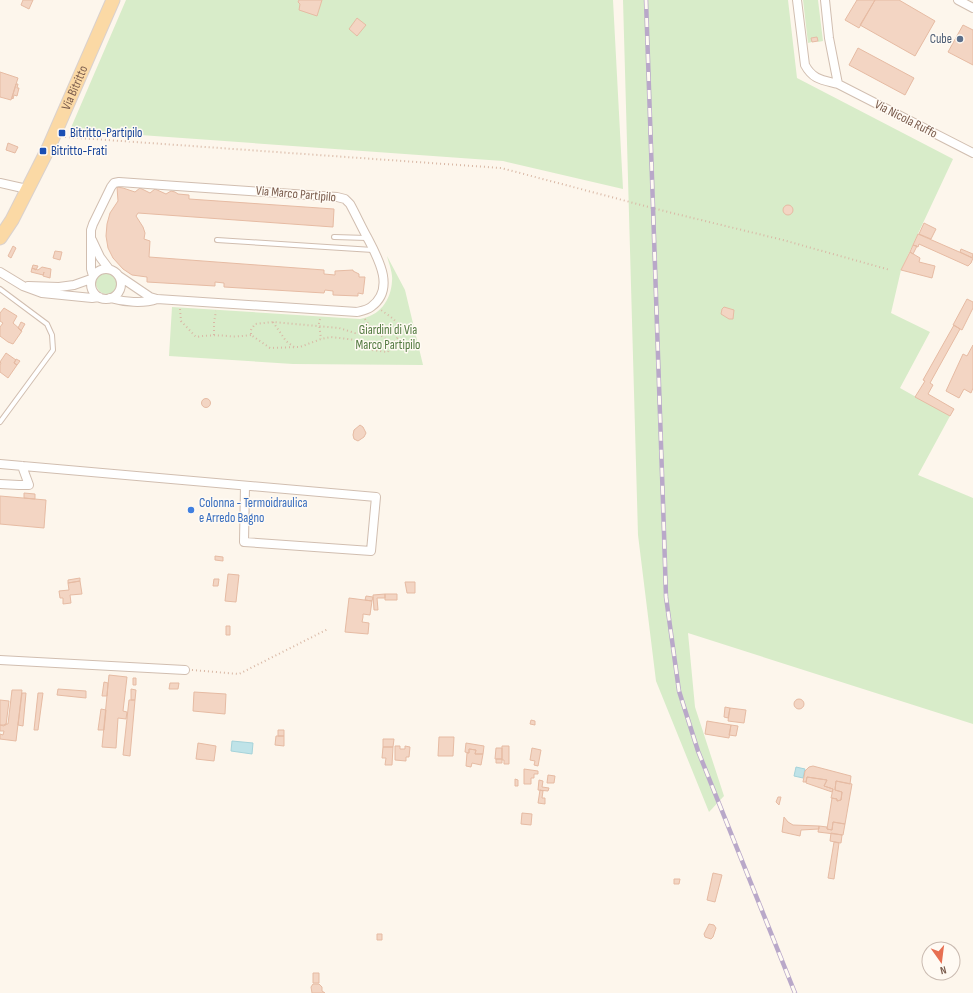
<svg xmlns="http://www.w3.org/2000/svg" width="973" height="993" font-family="'Sofia Sans Condensed',sans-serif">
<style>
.green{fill:#d8ecc9}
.water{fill:#bfe3e8;stroke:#a5d3da}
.building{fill:#f3d5c3;stroke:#e6bba3}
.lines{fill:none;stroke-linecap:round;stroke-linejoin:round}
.lane-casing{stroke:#d1beb0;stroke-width:6}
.street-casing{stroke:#d1beb0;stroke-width:10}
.primary-casing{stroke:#dad1cd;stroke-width:15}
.path{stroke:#d9b8a5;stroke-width:2;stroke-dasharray:1 3;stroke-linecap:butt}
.lane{stroke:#fff;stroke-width:4}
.street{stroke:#fff;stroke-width:8}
.primary{stroke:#fbd9a5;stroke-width:13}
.rail-casing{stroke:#b9a8c9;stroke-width:4.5}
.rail{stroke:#fffaf3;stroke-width:3;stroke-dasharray:9;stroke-linecap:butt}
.service-dot{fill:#5c6f8a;stroke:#fffaf3;stroke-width:1.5}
.transit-dot{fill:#1a4fb4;stroke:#fffaf3;stroke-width:1.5}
.shop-dot{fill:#3f7fe0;stroke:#fffaf3;stroke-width:1.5}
.labels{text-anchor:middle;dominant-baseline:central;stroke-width:3;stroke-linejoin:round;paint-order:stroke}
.service-label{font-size:13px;fill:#4e5e75;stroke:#fffaf3;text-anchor:end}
.street-label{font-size:13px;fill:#7a5c4d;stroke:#fffaf3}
.transit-label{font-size:13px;fill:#164399;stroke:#fffaf3;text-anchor:start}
.park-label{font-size:13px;fill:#537a41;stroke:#fffaf3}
.shop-label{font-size:13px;fill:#366cbe;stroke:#fffaf3;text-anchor:start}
</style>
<rect width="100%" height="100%" fill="#fdf6ec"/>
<path class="green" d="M126,0H613L623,189L503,161L70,130Z
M623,0H788L797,78L953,159L901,270L891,313L930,332L900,388L950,416L918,475L973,498V724L688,633L695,707L724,796L709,812L656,681L638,535Z
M803,0H818L823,41L818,42L817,37L811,38L812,42L808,43Z
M387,256L405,290L423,365L293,364L169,356L172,307L360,319C379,316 391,301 392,281C393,273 389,264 387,256Z
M96 283a11 11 0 1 1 22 0a11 11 0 1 1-22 0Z"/>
<path class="water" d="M232,741L253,743L252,754L231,751Z
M796,767L805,769L803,778L794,776Z"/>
<path class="building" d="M23,0H33L29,9L21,5Z
M299,0H322L317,16L299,10L300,4L298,2Z
M857,0H875L859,28L845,20Z
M875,0H899L935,21L915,56L860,25Z
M357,18L366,25L357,36L349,29Z
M963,25L973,30V65L948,52Z
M817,37L818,41L812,42L811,38Z
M858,48L914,78L905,95L849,65Z
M0,72L18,78L11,100L0,97Z
M16,84H18L17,88H19L17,96L14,95L13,99L12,98Z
M8,143L18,147L15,153L6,150Z
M117,187L123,188L135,192L140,188L150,193L155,189L166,194L171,191L175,192L178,194L189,195V199L334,209L333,227L138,213L136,216L143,227L145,233L144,239L150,241L149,257L324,270V274L335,275V271L353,270V271L359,274V277H365L363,294L358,293V296L333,295V291L325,290L324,293L224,287V283L215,282V286L147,282V277L132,275L123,269L113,258L108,248L106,236L107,224L110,213L118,201Z
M783 210a5 5 0 1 1 10 0a5 5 0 1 1-10 0Z
M924,223L936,229L931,239L919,234Z
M918,234L973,258L971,263L968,266L919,244L918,247L913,245Z
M913,245L917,246L913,254L910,252Z
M13,246L16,248L11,258L8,256Z
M961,249L973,254L972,258L960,252Z
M55,251L62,252L60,260L53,258Z
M910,252L920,258L919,262L935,266L932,278L901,270Z
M33,265L38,266L36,270L32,268Z
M42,267L51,269L50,278L43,276L44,272L43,275L31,272L32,268L38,270Z
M967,299L973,302V308L962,330L953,325Z
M724,307L734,310L733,319H729L721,314L722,309Z
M4,308L17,316L13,323L22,331L13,344L8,342L0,336V327L3,323L0,321V313Z
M21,322L25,324L21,331L18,328Z
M954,325L960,329L930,383L933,385L928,394L954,409L950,416L915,397L925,381L923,380Z
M973,345V388L971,393L964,389L959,398L946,391L963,354L967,356Z
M6,353L16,360L14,363L17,365L8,378L0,372V365L1,363L0,362Z
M16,359L20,361L17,365L14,363Z
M201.5 403a4.5 4.5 0 1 1 9 0a4.5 4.5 0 1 1-9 0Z
M360,425L363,427L366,433L364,437L358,441L354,439L353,435L354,430Z
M24,493L35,494V499L24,498Z
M0,496L46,500L44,528L0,524Z
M215,556L223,557V561L215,560Z
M228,574L239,575L236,602L225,601Z
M80,578V581L68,583V580Z
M214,579H219L218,586H213Z
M80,581L82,594L70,595L71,603L63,604V598H60L59,591L69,590L68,583Z
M405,582H415V593H407Z
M385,594H397V600H385Z
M385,594V598H377L378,610H374L373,595Z
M366,596L373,597L372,601L365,600Z
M349,598L372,601L370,615L363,614V617L362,622L369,623L368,634L345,632Z
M226,626H230V635H226Z
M109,675L127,677L123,711L127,712L126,719L118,718L116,748L102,747Z
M133,678H136V685H133Z
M104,682L108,683L107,696H102Z
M170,683H179L178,689H169Z
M58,689L86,691V698L57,695Z
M131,689L136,690L135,700H131Z
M12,690H22L16,741L0,739V734L3,735L4,731H0V725L4,726L5,724H8Z
M194,692L226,694L225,714L193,711Z
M22,693H26L23,726L18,725Z
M38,693H43L38,730H34Z
M794 704a5 5 0 1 1 10 0a5 5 0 1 1-10 0Z
M0,700L9,701L6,725H0Z
M129,700H135L130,756L123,755Z
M725,707L730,708L728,718L724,717Z
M730,708L746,710L744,723L728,721Z
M101,709L106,710L104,730H98Z
M531,720L535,721V725L530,724Z
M707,721L731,725L729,738L705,734Z
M731,725L738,726L736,736L729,735Z
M278,730H284V736H278Z
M276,736H284V746L275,745Z
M439,737H454L453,756H438Z
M383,739H394L393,747H383Z
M198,743L216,746L214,761L196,759Z
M466,743L484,746L483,754H475L476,750L469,749V753L465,752Z
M395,746H400V749H405V746L410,747L409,757H406V761L395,760Z
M502,746H509V764H504V760H502Z
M383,747H393L392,765H385L386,758H382Z
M496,748H502V759H495Z
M532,748L541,750L538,766L534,765L535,761L530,760Z
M469,749L476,750L475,754H483L481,765L472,763L471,767L466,766L467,753H469Z
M496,759H502V763H496Z
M813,766L851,776L850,784L836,781L835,790L842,792L841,800L837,801V799L831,798L833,789L824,786L827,780L807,777L806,782H803L805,771L809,767Z
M524,769L538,771V774H534V778H531V784H524Z
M548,775L555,776L554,783H547Z
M807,777L827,780L824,786L833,789L832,792L806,783Z
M515,779L518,780V786H515Z
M539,780L543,781L542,787L549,788L548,791L538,790Z
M836,781L852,784L845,824L833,822L832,830L827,829L832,798L837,799V801L841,800L842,792L835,790Z
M540,790L543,791L542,798H545V804L538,803Z
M778,797H781L779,805L776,802Z
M522,813L532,814L531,825L521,824Z
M784,817L788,822L793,825L819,826V829L801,830L800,836L782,832Z
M833,822L845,824L843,835L818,832L819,826L827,827V829L832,830Z
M831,833L842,835L841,843L830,841Z
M834,842L839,843L834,879L828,878Z
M713,873L722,875L715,902L707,900Z
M674,879H680L679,884H674Z
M709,924L714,925L716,928L713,937L711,939L705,937L704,934Z
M377,934H382V940H377Z
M313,973H319V983H313Z
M313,984H319L322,987V991L325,993H312L311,987Z"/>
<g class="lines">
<defs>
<path id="lane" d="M334,237L367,238
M217,240L373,250
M0,289L47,324L52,335L53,350L0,422"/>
<path id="street" d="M797,0L805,65C813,80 823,80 838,84L973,153
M825,0L829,38L838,84
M958,0L973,8
M0,183L27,189
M92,240L100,257L109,269
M91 284a15 15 0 1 1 30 0a15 15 0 1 1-30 0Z
M0,272L23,286L42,293L92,298L99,297
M93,276L91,269V230L93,224L111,187L114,183L119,182L337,197L345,199L350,204C356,215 361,226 367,237C378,258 396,289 371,307C367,310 361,311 357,312L157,299L150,297L119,276
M28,286L59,287L74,285L91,279
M110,298C124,302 143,304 157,299
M0,464L376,497L371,551L244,542L245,486
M0,484L19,485H29L22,466
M0,660L185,670"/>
<g id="primary">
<path id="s1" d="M0,238L12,220L48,149L113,0"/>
</g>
</defs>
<use href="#lane" class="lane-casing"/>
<use href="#street" class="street-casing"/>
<use href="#primary" class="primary-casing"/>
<path class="path" d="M65,137L501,168L664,211L783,240L890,270
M180,309L181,321L196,337C208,335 216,335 228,336C235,337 243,336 251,335
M320,319L319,323L321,339
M365,319L370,327L392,344
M273,322L286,341L294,347
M370,327L365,331L355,333L339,328L273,322L255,324L251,330V335L270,348L300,347L321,339L331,337L356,340L372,350L388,352C390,347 398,338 399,335C403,323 389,316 381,310
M214,335V322L216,311
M192,670L239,674L328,629"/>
<use href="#lane" class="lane"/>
<use href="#street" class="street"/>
<use href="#primary" class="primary"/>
<defs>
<path id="rail" d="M646,0L664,533L666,597L679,691L698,751L795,993"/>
</defs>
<use href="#rail" class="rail-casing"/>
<use href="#rail" class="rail"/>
</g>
<circle class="service-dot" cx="960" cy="39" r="4"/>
<g class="transit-dot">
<rect x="58" y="129" width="8" height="8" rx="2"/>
<rect x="39" y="147" width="8" height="8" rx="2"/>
</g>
<circle class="shop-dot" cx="191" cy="510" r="4"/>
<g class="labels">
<g class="service-label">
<text x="952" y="39">Cube</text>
</g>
<g class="street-label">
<text stroke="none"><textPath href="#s1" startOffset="168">Via Bitritto</textPath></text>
<text transform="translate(906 119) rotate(27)">Via Nicola Ruffo</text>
<text transform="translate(296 194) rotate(5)">Via Marco Partipilo</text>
</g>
<g class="transit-label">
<text x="70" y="133">Bitritto-Partipilo</text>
<text x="51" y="151">Bitritto-Frati</text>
</g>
<g class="park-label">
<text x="388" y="330">Giardini di Via<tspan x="388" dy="15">Marco Partipilo</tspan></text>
</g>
<g class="shop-label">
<text x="199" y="503">Colonna - Termoidraulica<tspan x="199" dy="15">e Arredo Bagno</tspan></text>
</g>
</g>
<g transform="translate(941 961) rotate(166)"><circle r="19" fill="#fffaf3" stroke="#cabbb1"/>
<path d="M0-3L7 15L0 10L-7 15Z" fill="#e76f51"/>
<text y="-6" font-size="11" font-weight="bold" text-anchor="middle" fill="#7a5c4d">N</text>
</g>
</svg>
